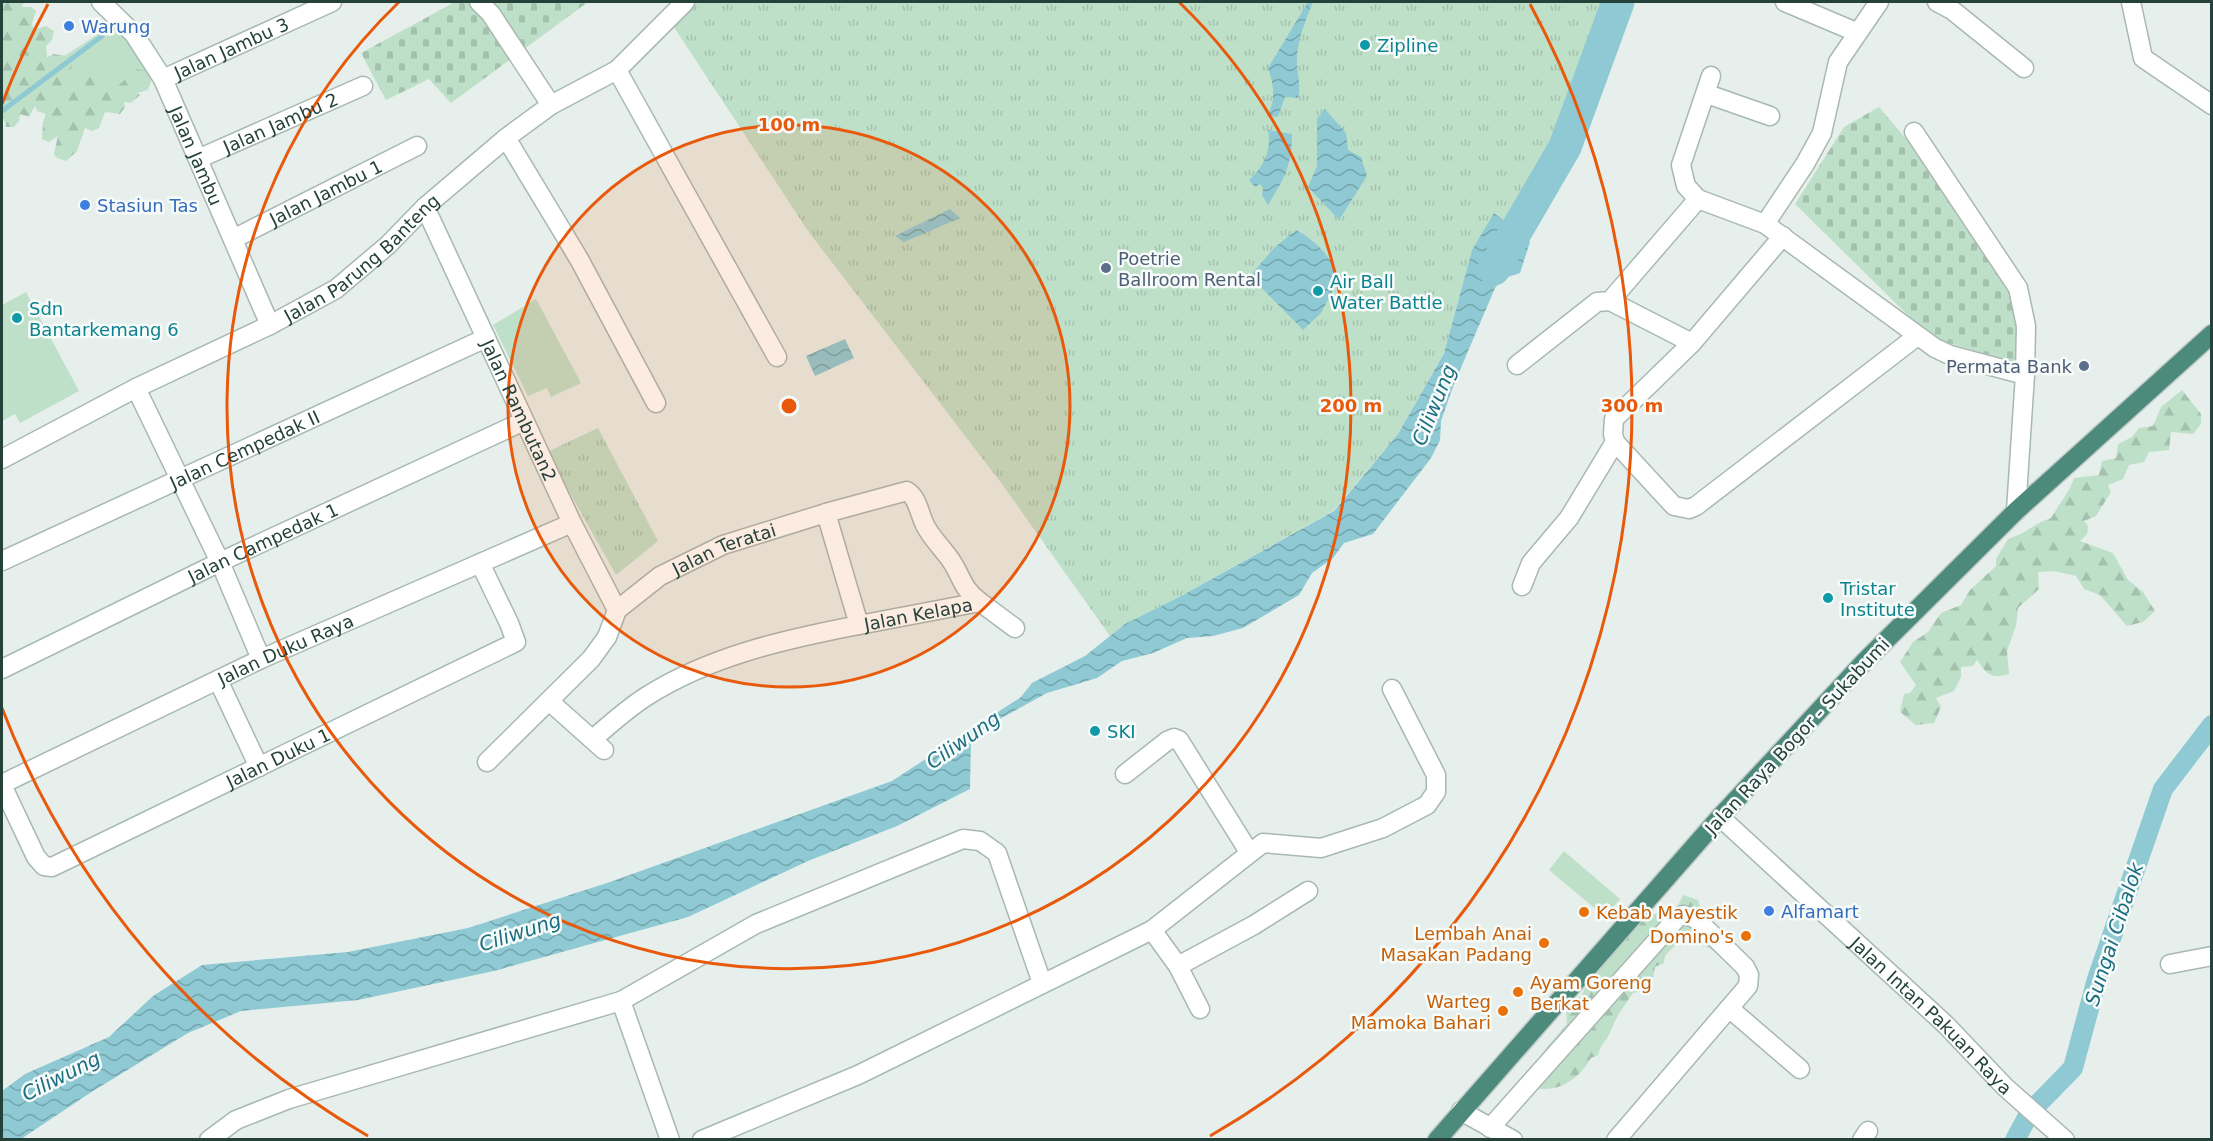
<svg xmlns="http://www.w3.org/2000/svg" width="2213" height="1141" font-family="'DejaVu Sans',sans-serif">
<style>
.green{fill:#bfe0c8}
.forest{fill:url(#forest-firs)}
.cemetery{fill:url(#cemetery-stones)}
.park{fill:url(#park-tufts)}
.water{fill:url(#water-waves)}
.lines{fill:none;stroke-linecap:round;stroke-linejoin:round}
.stream{stroke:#8ec9d4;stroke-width:5}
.canal{stroke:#8ec9d4;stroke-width:20}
.river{stroke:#8ec9d4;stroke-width:33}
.minor-casing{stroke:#a8b8b2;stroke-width:21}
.tertiary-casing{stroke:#a8b8b2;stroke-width:21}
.trunk-casing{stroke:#c2cac8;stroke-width:21}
.minor{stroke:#fff;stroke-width:18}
.tertiary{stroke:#fff;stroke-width:18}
.trunk{stroke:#4c8a7c;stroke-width:18}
.ring{fill:none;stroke:#e8590c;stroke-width:3}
.shop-dot{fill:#3f7fe0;stroke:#f7fbf9;stroke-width:2}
.culture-dot{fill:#0f9aa8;stroke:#f7fbf9;stroke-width:2}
.service-dot{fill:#5c6f8a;stroke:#f7fbf9;stroke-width:2}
.food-dot{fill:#e8710a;stroke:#f7fbf9;stroke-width:2}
.labels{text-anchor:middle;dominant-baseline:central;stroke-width:5;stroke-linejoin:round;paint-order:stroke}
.shop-label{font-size:18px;fill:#366cbe;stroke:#f7fbf9;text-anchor:start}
.culture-label{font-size:18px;fill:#0d838f;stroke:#f7fbf9;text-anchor:start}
.street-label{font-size:18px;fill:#24423a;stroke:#f7fbf9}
.service-label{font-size:18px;fill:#4e5e75;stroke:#f7fbf9;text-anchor:start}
.food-label{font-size:18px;fill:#c56008;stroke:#f7fbf9;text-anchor:end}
.water-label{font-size:20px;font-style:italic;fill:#1c6f80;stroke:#f7fbf9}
.centre{fill:#e8590c;stroke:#f7fbf9;stroke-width:3}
.ring-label{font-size:18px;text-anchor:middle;font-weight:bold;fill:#e8590c;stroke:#f7fbf9;stroke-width:5;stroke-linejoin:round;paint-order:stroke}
</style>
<defs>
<pattern id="forest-firs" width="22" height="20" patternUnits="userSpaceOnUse" patternTransform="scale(1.5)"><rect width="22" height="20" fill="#bfe0c8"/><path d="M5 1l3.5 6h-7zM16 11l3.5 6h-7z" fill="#a4c1ad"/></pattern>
<pattern id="cemetery-stones" width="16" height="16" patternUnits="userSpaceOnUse" patternTransform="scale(1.5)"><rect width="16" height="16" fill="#bfe0c8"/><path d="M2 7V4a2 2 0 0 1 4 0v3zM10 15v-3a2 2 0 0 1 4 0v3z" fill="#a4c1ad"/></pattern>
<pattern id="park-tufts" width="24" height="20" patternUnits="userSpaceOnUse" patternTransform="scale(1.5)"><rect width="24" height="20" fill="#bfe0c8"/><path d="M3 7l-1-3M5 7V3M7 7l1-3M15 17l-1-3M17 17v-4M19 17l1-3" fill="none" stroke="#a4c1ad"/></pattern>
<pattern id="water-waves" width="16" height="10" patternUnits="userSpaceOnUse" patternTransform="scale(1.5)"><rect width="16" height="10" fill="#8ec9d4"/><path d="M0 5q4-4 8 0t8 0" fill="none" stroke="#74a5ad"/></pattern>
</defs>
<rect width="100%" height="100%" fill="#e6efeb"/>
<path class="green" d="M121,19L157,75L61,138L37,101L5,122L2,116V97Z
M26,292L79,391L20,423L15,414L2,421V305Z
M536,299L581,383L551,397L547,388L528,396L493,325Z
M1564,851L1620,899L1605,917L1549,870Z"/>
<path class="forest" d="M2,2H24L22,7H31L36,11L32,24L34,30L46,26L54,31L52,40L46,46L47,57L54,54L73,57L71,69L63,71L67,80L94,75L95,95L98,90L119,85L137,69L147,71L151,81L148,90L137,93L140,95L131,103L124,102L125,107L120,114L105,112L99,128L92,131L85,128L77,151L66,161L57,158L54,154L58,136L49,142L42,139L43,122L46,114L37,111L35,106L29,117L20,114L19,121L14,127H6L4,117L2,121Z
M2182,390L2201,414V424L2193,434L2171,432L2169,450L2149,452L2144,462L2129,465L2123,479L2108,485L2111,492L2096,516L2084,521L2088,526L2087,534L2080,541L2113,553L2128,580L2143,592L2155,611L2143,622L2127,626L2100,595L2084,589L2076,576L2053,571L2038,572L2039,589L2018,608L2016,626L2007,651L2009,674C1990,679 1988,675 1977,660L1973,666L1961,667V677L1954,691L1936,698L1941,707L1934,723L1916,725L1900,712L1904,694L1910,693L1916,685L1900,662L1913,642L1928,632L1941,613L1961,605L1970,590L1996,566V559L2008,539C2025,534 2035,523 2051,518C2059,504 2069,493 2074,478L2099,475L2102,461L2116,458L2118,444L2132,437L2139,428L2153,426L2161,407Z
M1683,895L1698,900L1702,913L1711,918L1712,925L1737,956L1727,963L1716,952L1690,937L1686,943H1677L1665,956L1664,963L1655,967L1652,983L1647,990L1633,993C1624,1006 1616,1017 1611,1030C1608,1040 1600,1044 1598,1055L1591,1058C1579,1079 1559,1093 1534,1088L1546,1048L1567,1024L1566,1006L1573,998L1581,997L1589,979L1595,976C1599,964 1639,919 1651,915C1658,912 1663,914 1669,917L1676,910Z"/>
<path class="cemetery" d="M455,2H588L451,103L429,79L386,100L361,53Z
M1879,107L1963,206L2010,288L2022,364L1931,338L1795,204L1844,127Z"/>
<path class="park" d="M687,2H1618L1563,151L1516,232L1472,250L1444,352L1398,434L1333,511L1181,596L1125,624L1110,636L1002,484L808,231L668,18Z
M598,428L658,541L616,575L547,452Z"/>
<path class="water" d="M1308,2H1313C1305,22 1296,42 1297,65C1298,78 1301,86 1298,98L1285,97L1278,117L1267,116C1276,101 1274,84 1268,68Z
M1325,109L1346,133L1348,150L1361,157L1367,176L1339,220L1308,187L1317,166V119Z
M1268,130L1292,134C1292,166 1284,179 1268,205L1262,195L1263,188L1260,184L1255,187L1249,180C1264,167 1272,150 1268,130Z
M950,209L960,218L904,242L895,236Z
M1494,213L1530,242L1520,273L1502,279L1495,288L1454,384L1441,421L1440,440L1431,458L1373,534L1344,543L1333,558L1312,573L1299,595L1243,628L1213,636L1187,638L1153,653L1122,661L1097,678L1047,693L996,721L971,739L970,789L897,826L808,861L688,917L494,971L358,1000L241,1011L188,1033L93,1091L21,1139H2V1091L25,1074L109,1037L153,996L202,965L348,952L468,928L610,882L892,781L1021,697L1032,683L1085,656L1125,624L1181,596L1334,511L1398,434L1444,353L1472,250Z
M1296,230C1314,239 1334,259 1339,279L1321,313L1303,330L1250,276L1274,248Z
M845,339L854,358L815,376L806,356Z"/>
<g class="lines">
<path class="stream" d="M2,111L102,36L114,2"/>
<path class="canal" d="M2015,1140L2030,1112L2073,1068L2097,979L2163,789L2212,725"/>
<path class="river" d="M1494,269L1565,147L1618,2"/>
<defs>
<g id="minor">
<path id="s1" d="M101,2L134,34L163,79L270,325"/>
<path d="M479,2L491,14L551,105"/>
<path d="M1785,2L1856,32"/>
<path d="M1937,2L1952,10L2024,68"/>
<path d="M2131,2L2143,58L2212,105"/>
<path d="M617,70L777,357"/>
<path id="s2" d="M163,79L332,2"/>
<path d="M1707,94L1770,116"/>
<path d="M1914,132L2018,288L2026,326L2025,375"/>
<path d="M506,138L579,259L656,403"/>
<path id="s3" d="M200,158L363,86"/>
<path d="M1698,199L1686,186L1681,165L1711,76"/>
<path id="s4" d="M425,207L572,523L617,610"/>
<path d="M1765,224L1805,164L1822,133L1838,62L1879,2"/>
<path d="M1783,236L1692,343L1614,419L1613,434L1615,442L1674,506L1689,509L1696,506L1916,337"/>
<path id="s5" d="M233,239L417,146"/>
<path d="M1610,301L1692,343"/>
<path d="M1517,365L1597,302L1610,301L1698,199L1765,224L1935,348L1950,355L2025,375L2016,511"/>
<path d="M136,388L220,562L261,659"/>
<path id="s6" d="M826,513L859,625L980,602L1015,628"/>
<path id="s7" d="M2,561L486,338"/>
<path d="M1522,586L1531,563L1569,518L1615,442"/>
<path id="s8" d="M2,669L220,562L524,421"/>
<path d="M218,680L259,767"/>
<path d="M549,701L604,750"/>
<path d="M593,739C610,724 628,708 647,696C710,656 786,639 859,625"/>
<path id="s9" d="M487,762L591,659L607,637L617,610L660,576L723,545L826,513L907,491C918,498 919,513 925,525C930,536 942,548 950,559C962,576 961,588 980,602"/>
<path d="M1125,774L1167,741L1174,738L1179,740L1249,852"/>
<path id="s10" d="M2,784L261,659L572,523"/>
<path id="s11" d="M2,785L36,857L44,866L52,867L516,642L509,623L480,563"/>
<path id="s12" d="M1720,817L1946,1025L2005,1087L2065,1140"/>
<path d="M1152,930L1178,966L1200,1009"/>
<path d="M2170,964L2212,956"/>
<path d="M1178,966L1254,925L1308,891"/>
<path d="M621,1001L670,1140"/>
<path d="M1729,1008L1800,1069"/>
<path d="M1461,1111L1513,1140"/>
<path d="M1490,1128L1677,918L1683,915L1695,918L1745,967L1749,975L1748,986L1616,1140"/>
<path d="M209,1140L236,1120L289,1099L621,1001L756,924L963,839L980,841L997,853L1042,983"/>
<path d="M702,1140L858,1075L1152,930L1263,843L1321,848L1383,828L1427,805L1436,792V775L1392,689"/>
<path d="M1862,1140L1868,1131"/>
</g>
<g id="tertiary">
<path id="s13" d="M2,459L136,388L270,325L336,289L388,245L425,207L506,138L551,105L617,70L685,2"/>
</g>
<path id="trunk" d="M1437,1140L1720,817L1865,661L2016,511L2212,334"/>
</defs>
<use href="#minor" class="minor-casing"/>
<use href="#tertiary" class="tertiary-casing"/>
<use href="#trunk" class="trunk-casing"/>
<use href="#minor" class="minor"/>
<use href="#tertiary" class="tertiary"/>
<use href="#trunk" class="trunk"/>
</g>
<circle cx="789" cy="406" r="281" fill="#e8590c" fill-opacity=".12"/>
<g class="ring">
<circle cx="789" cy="406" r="281"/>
<path d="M1179 2A562 562 0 1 1 399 2"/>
<path d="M368 1136A843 843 0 0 1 2 708M2 104A843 843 0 0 1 48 4M1530 4A843 843 0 0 1 1210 1136"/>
</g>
<g class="shop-dot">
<circle cx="69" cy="26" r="6"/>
<circle cx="85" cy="205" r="6"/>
<circle cx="1769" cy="911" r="6"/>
</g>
<g class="culture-dot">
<circle cx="1365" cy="45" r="6"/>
<circle cx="1318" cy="291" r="6"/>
<circle cx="17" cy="318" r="6"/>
<circle cx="1828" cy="598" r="6"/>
<circle cx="1095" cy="731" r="6"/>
</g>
<g class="service-dot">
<circle cx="1106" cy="268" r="6"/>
<circle cx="2084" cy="366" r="6"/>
</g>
<g class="food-dot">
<circle cx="1584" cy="912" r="6"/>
<circle cx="1746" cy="936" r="6"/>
<circle cx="1544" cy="943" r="6"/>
<circle cx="1518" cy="992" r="6"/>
<circle cx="1503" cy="1011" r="6"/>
</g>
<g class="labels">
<g class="shop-label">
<text x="81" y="26">Warung</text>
<text x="97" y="205">Stasiun Tas</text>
<text x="1781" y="911">Alfamart</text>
</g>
<g class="culture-label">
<text x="1377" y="45">Zipline</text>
<text x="1330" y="281">Air Ball<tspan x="1330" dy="21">Water Battle</tspan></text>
<text x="29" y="308">Sdn<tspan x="29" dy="21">Bantarkemang 6</tspan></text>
<text x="1840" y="588">Tristar<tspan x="1840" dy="21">Institute</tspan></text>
<text x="1107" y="731">SKI</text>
</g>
<g class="street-label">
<text stroke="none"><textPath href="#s2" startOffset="75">Jalan Jambu 3</textPath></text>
<text stroke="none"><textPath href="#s3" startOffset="88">Jalan Jambu 2</textPath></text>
<text stroke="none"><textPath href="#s1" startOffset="183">Jalan Jambu</textPath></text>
<text stroke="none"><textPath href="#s5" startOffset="104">Jalan Jambu 1</textPath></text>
<text stroke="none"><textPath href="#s13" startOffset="414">Jalan Parung Banteng</textPath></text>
<text stroke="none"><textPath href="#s4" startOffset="224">Jalan Rambutan2</textPath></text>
<text stroke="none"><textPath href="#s7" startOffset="267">Jalan Cempedak II</textPath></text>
<text stroke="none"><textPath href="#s8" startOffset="290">Jalan Campedak 1</textPath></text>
<text stroke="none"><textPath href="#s9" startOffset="327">Jalan Teratai</textPath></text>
<text stroke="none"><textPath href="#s6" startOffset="177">Jalan Kelapa</textPath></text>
<text stroke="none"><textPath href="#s10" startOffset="314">Jalan Duku Raya</textPath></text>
<text transform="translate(1797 736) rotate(-47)">Jalan Raya Bogor - Sukabumi</text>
<text stroke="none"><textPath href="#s11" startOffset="351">Jalan Duku 1</textPath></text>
<text stroke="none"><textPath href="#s12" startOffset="290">Jalan Intan Pakuan Raya</textPath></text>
</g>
<g class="service-label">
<text x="1118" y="258">Poetrie<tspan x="1118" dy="21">Ballroom Rental</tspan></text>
<text x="2072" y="366" text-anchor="end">Permata Bank</text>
</g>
<g class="food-label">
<text x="1596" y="912" text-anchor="start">Kebab Mayestik</text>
<text x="1532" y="933">Lembah Anai<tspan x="1532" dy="21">Masakan Padang</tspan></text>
<text x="1734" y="936">Domino's</text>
<text x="1530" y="982" text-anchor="start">Ayam Goreng<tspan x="1530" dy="21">Berkat</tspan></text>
<text x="1491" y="1001">Warteg<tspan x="1491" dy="21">Mamoka Bahari</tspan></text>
</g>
<g class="water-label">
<text transform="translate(1434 405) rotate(-68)">Ciliwung</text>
<text transform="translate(963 740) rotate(-35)">Ciliwung</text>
<text transform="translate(520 932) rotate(-18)">Ciliwung</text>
<text transform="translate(2114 934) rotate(-72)">Sungai Cibalok</text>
<text transform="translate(61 1076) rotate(-27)">Ciliwung</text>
</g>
</g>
<circle cx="789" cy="406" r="9" class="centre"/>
<g class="ring-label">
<text x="789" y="131">100 m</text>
<text x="1351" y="412">200 m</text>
<text x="1632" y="412">300 m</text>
</g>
<rect width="2213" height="1141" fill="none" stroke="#24423a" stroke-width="6"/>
</svg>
